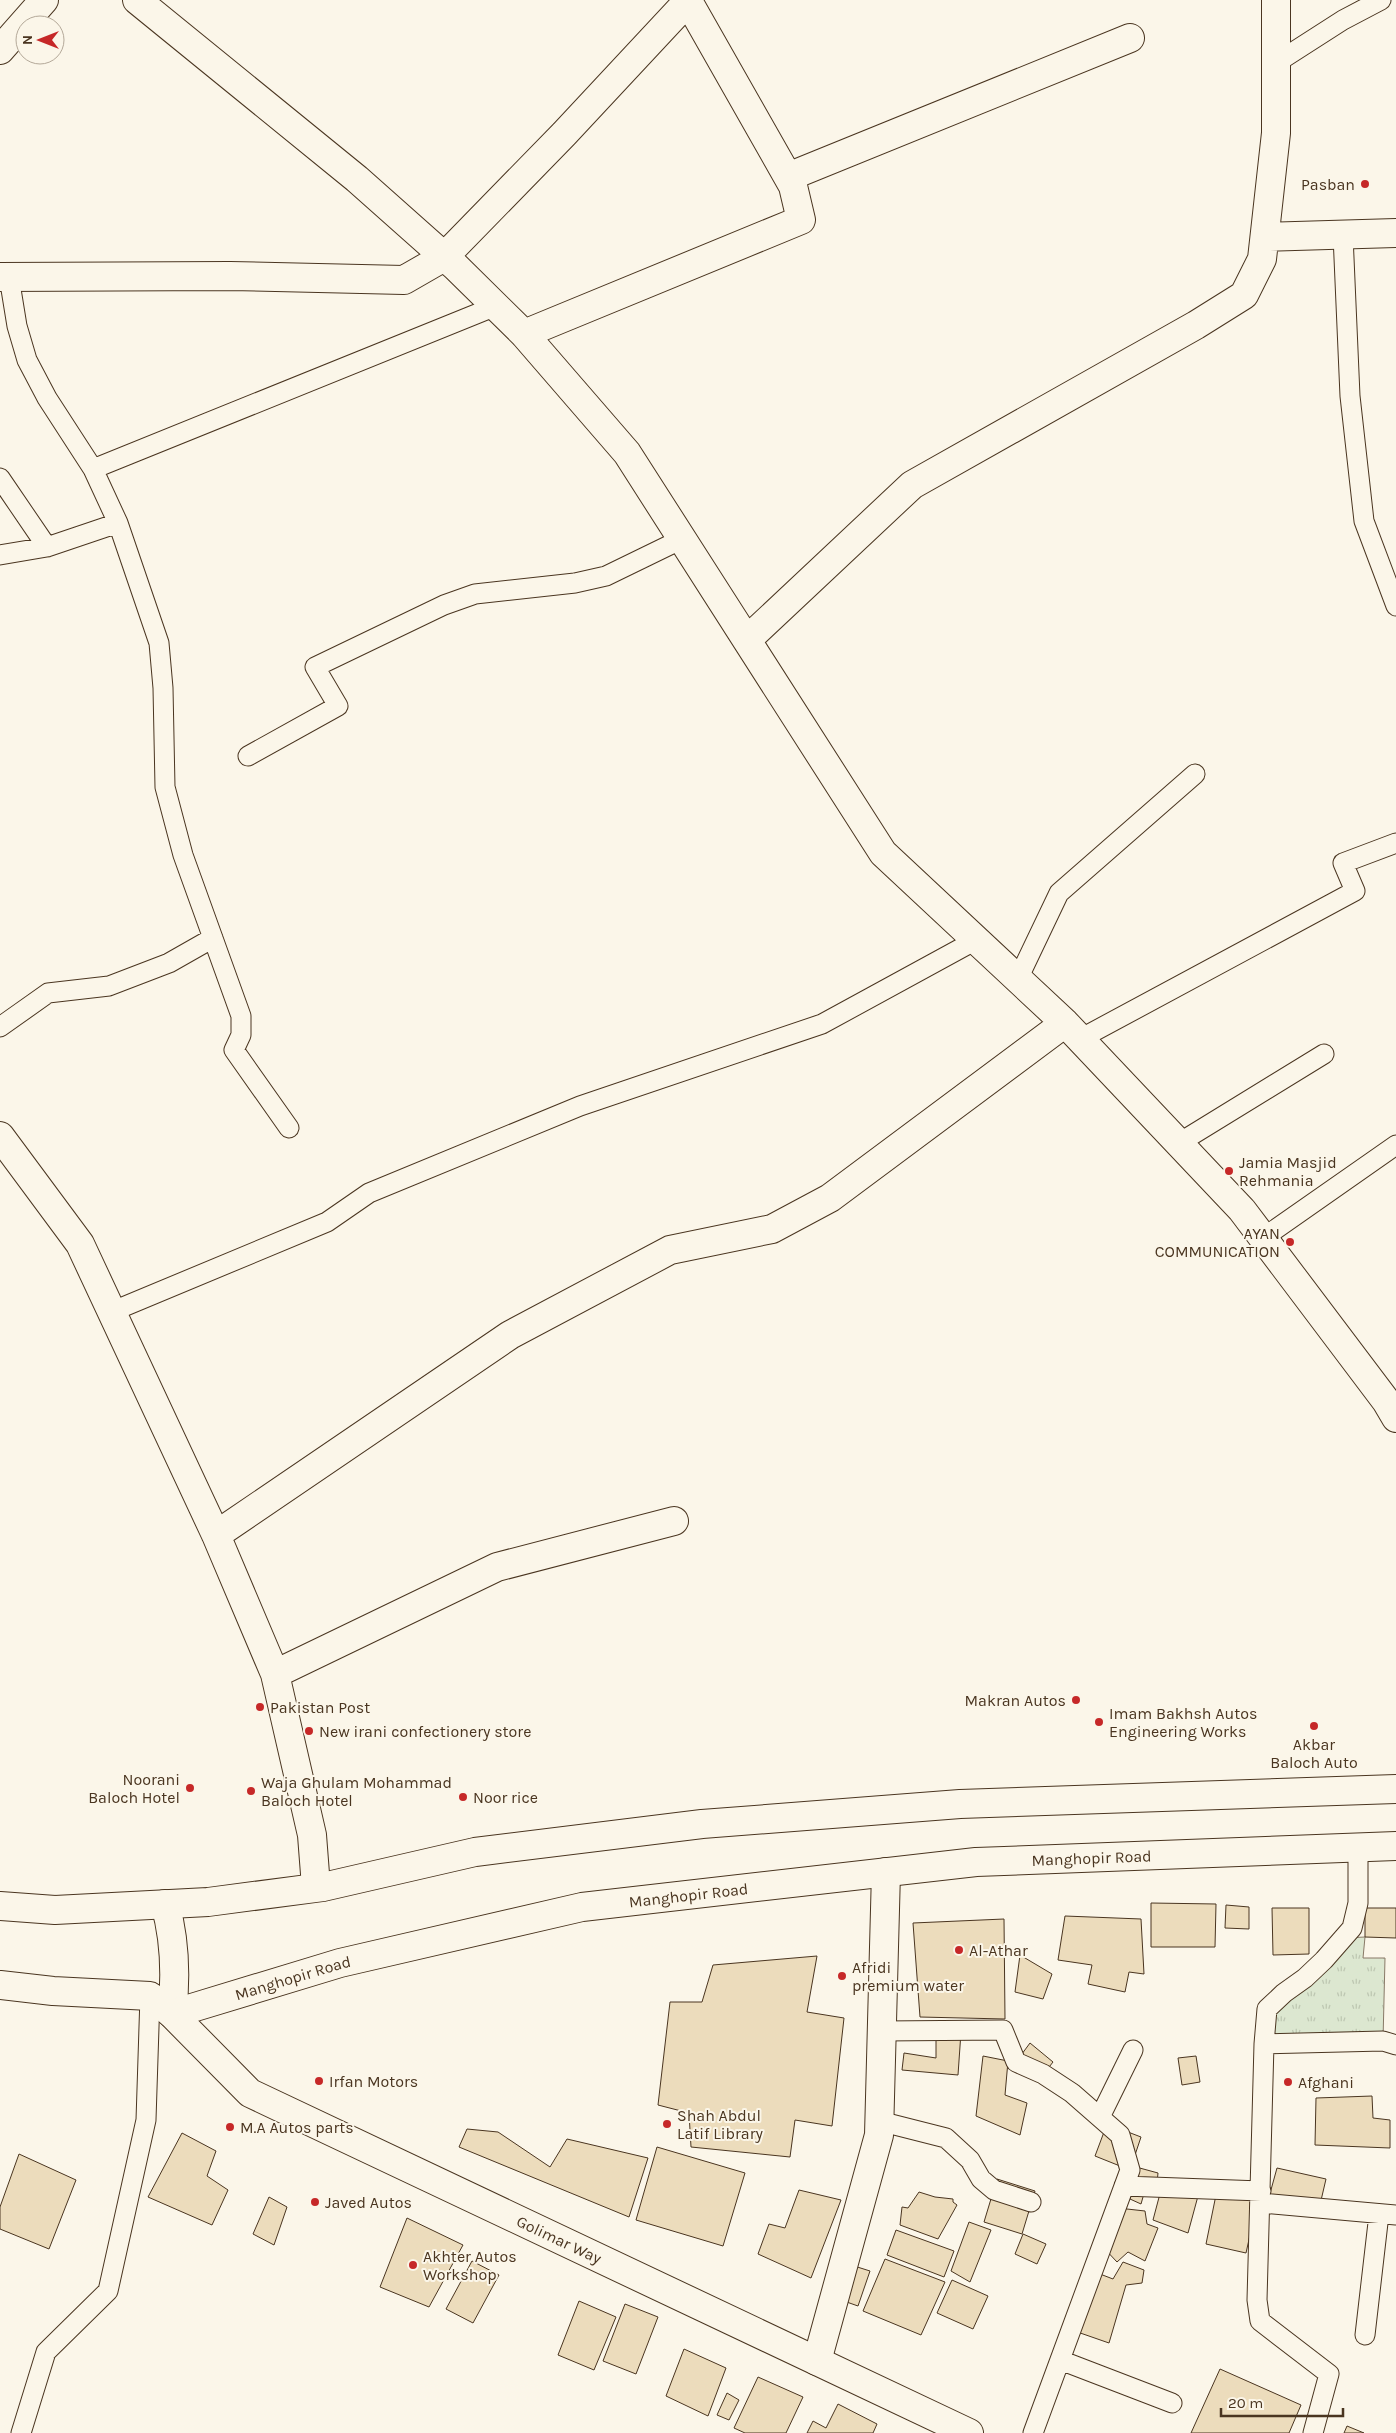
<svg xmlns="http://www.w3.org/2000/svg" width="1396" height="2433" font-family="Karla,sans-serif">
<style>
.grass{fill:url(#grass-tufts);stroke:#887966}
.building{fill:#ecdcbc;stroke:#4a3520}
.lines{fill:none;stroke-linecap:round;stroke-linejoin:round}
.lane-casing{stroke:#4a3520;stroke-width:21}
.street-casing{stroke:#4a3520;stroke-width:30}
.secondary-casing{stroke:#4a3520;stroke-width:30}
.primary-casing{stroke:#4a3520;stroke-width:30}
.lane{stroke:#fbf6e9;stroke-width:19}
.street{stroke:#fbf6e9;stroke-width:28}
.secondary{stroke:#fbf6e9;stroke-width:28}
.primary{stroke:#fbf6e9;stroke-width:28}
.poi-dot{fill:#c62828;stroke:#fbf6e9;stroke-width:2}
.labels{text-anchor:middle;dominant-baseline:central;stroke-width:4;stroke-linejoin:round;paint-order:stroke}
.poi-label{font-size:16px;fill:#4a3520;stroke:#fbf6e9;text-anchor:start}
.street-label{font-size:16px;fill:#4a3520;stroke:#fbf6e9}
</style>
<defs>
<pattern id="grass-tufts" width="24" height="20" patternUnits="userSpaceOnUse" patternTransform="scale(1.25)"><rect width="24" height="20" fill="#dce7d0"/><path d="M3 7l-1-3M5 7V3M7 7l1-3M15 17l-1-3M17 17v-4M19 17l1-3" fill="none" stroke="#bec7b2"/></pattern>
</defs>
<rect width="100%" height="100%" fill="#fbf6e9"/>
<path class="grass" d="M1365,1937L1363,1958H1385L1383,2041L1264,2044L1267,2009L1344,1938Z"/>
<path class="building" d="M1151,1903L1216,1904L1215,1947H1151Z
M1226,1905L1249,1907V1929L1225,1928Z
M1272,1908H1309V1954L1273,1955Z
M1365,1908H1396V1938L1365,1937Z
M1065,1916L1141,1919L1144,1974L1129,1972L1125,1992L1088,1984L1092,1965L1058,1960Z
M1004,1919L1005,2019L920,2017L913,1923Z
M1020,1955L1052,1974L1043,1999L1015,1992Z
M817,1956L807,2012L844,2018L832,2126L795,2120L790,2157L691,2147L689,2113L658,2105L670,2002H702L713,1965Z
M961,2032L958,2075L902,2070L904,2053L936,2058V2036Z
M1030,2043L1053,2062L1039,2080L1016,2062Z
M983,2056L1008,2061L1005,2095L1027,2103L1020,2135L976,2116Z
M1196,2056L1200,2082L1182,2085L1178,2058Z
M1372,2096L1373,2118L1390,2120V2148L1315,2145L1316,2098Z
M1107,2124L1141,2137L1130,2170L1095,2156Z
M467,2129L498,2132L550,2167L567,2139L648,2158L629,2217L459,2147Z
M182,2133L216,2151L207,2176L228,2190L212,2225L148,2197Z
M657,2147L745,2173L723,2246L636,2220Z
M19,2154L76,2180L49,2249L0,2229V2207Z
M1136,2167L1158,2173L1157,2183H1147L1141,2204L1130,2199Z
M1277,2168L1326,2179L1319,2209L1269,2197Z
M997,2179L1035,2191L1022,2234L984,2222Z
M1162,2186L1198,2196L1188,2233L1153,2220Z
M799,2190L841,2200L811,2278L758,2254L769,2224L785,2228Z
M1217,2190L1258,2199L1246,2253L1206,2244Z
M919,2192L935,2197L953,2199V2202L957,2205L938,2239L900,2225L902,2207L908,2208Z
M269,2197L287,2207L274,2245L253,2234Z
M1118,2208L1145,2211L1147,2224L1158,2228L1145,2261L1128,2252L1117,2262L1103,2247Z
M407,2218L463,2245L429,2307L380,2287Z
M969,2222L991,2230L970,2282L951,2271Z
M896,2230L954,2251L944,2277L887,2255Z
M1023,2234L1046,2244L1037,2264L1015,2254Z
M885,2259L945,2282L921,2335L863,2311Z
M472,2261L499,2275L473,2323L446,2309Z
M1123,2262L1144,2270L1142,2283L1126,2285L1109,2343L1063,2327L1087,2269L1113,2279Z
M851,2265L870,2271L858,2306L841,2300Z
M952,2280L988,2296L973,2329L937,2313Z
M579,2301L616,2317L594,2370L558,2355Z
M625,2304L658,2317L636,2374L603,2361Z
M684,2349L726,2368L708,2416L666,2396Z
M1220,2369L1301,2405L1289,2433H1191Z
M758,2377L803,2397L786,2433H745L734,2428Z
M727,2393L739,2400L729,2420L717,2415Z
M838,2404L877,2424L873,2433H807L813,2421L826,2428Z
M1347,2426L1364,2433H1344Z"/>
<g class="lines">
<defs>
<path id="lane" d="M1276,63L1343,20L1381,0
M1343,235L1350,396L1364,521L1396,606
M9,277L17,326L27,360L47,398L93,469L118,523L159,643L163,688L165,787L183,855L241,1016V1035L234,1050L289,1128
M93,469L496,306
M0,478L47,547
M0,555L47,547L118,523
M248,756L338,706L315,667L444,605L475,594L575,583L606,576L682,539
M1018,979L1059,893L1195,774
M0,1027L48,993L109,986L169,963L213,938
M1080,1039L1355,891L1343,863L1396,843
M1179,1143L1324,1054
M1263,1238L1396,1145
M111,1312L327,1222L369,1193L580,1106L822,1024L976,940
M882,2031L1003,2030L1016,2062L1043,2074L1072,2093L1120,2135L1130,2170L1033,2433
M1264,2044L1383,2041L1396,2045
M1100,2117L1133,2050
M879,2121L946,2138L970,2160L981,2179L994,2190L1031,2202
M1124,2186L1261,2191
M1261,2203L1396,2215
M1365,2335L1379,2214
M1060,2360L1172,2403
M21,2433L46,2352L108,2291L146,2120L150,1996
M1313,2433L1329,2374L1260,2321L1257,2300L1264,2044L1267,2009L1284,1993L1305,1978L1324,1960L1352,1928L1358,1903V1848"/>
<path id="street" d="M137,0L357,179L456,267L524,334L627,453L883,853L1065,1023L1242,1210L1386,1401L1396,1418
M0,50L44,0
M788,177L1130,38
M1265,237L1396,233
M0,277L230,276L404,280L444,257L564,134L689,0
M524,334L801,220L793,186L688,1
M748,639L912,485L1196,325L1244,295L1262,259L1276,133V0
M0,1136L80,1244L216,1535L275,1674L312,1835L316,1887
M216,1535L510,1335L670,1250L772,1229L830,1198L1065,1023
M275,1674L497,1567L674,1521
M817,2361L879,2135L886,1872"/>
<g id="secondary">
<path id="s1" d="M165,1904C175,1939 176,1978 172,2014L250,2093L969,2433"/>
</g>
<g id="primary">
<path d="M0,1906L55,1910L208,1902L323,1887L475,1852L702,1824L960,1804L1396,1789"/>
<path id="s2" d="M0,1985L53,1991L150,1996L172,2014L340,1963L582,1907L976,1862L1396,1846"/>
</g>
</defs>
<use href="#lane" class="lane-casing"/>
<use href="#street" class="street-casing"/>
<use href="#secondary" class="secondary-casing"/>
<use href="#primary" class="primary-casing"/>
<use href="#lane" class="lane"/>
<use href="#street" class="street"/>
<use href="#secondary" class="secondary"/>
<use href="#primary" class="primary"/>
</g>
<g class="poi-dot">
<circle cx="1365" cy="184" r="5"/>
<circle cx="1229" cy="1171" r="5"/>
<circle cx="1290" cy="1242" r="5"/>
<circle cx="1076" cy="1700" r="5"/>
<circle cx="260" cy="1707" r="5"/>
<circle cx="1099" cy="1722" r="5"/>
<circle cx="1314" cy="1726" r="5"/>
<circle cx="309" cy="1731" r="5"/>
<circle cx="190" cy="1788" r="5"/>
<circle cx="251" cy="1791" r="5"/>
<circle cx="463" cy="1797" r="5"/>
<circle cx="959" cy="1950" r="5"/>
<circle cx="842" cy="1976" r="5"/>
<circle cx="319" cy="2081" r="5"/>
<circle cx="1288" cy="2082" r="5"/>
<circle cx="667" cy="2124" r="5"/>
<circle cx="230" cy="2127" r="5"/>
<circle cx="315" cy="2202" r="5"/>
<circle cx="413" cy="2265" r="5"/>
</g>
<g class="labels">
<g class="poi-label">
<text x="1355" y="184" text-anchor="end">Pasban</text>
<text x="1239" y="1162">Jamia Masjid<tspan x="1239" dy="18">Rehmania</tspan></text>
<text x="1280" y="1233" text-anchor="end">AYAN<tspan x="1280" dy="18">COMMUNICATION</tspan></text>
<text x="1066" y="1700" text-anchor="end">Makran Autos</text>
<text x="270" y="1707">Pakistan Post</text>
<text x="1109" y="1713">Imam Bakhsh Autos<tspan x="1109" dy="18">Engineering Works</tspan></text>
<text x="319" y="1731">New irani confectionery store</text>
<text x="1314" y="1744" text-anchor="middle">Akbar<tspan x="1314" dy="18">Baloch Auto</tspan></text>
<text x="180" y="1779" text-anchor="end">Noorani<tspan x="180" dy="18">Baloch Hotel</tspan></text>
<text x="261" y="1782">Waja Ghulam Mohammad<tspan x="261" dy="18">Baloch Hotel</tspan></text>
<text x="473" y="1797">Noor rice</text>
<text x="969" y="1950">Al-Athar</text>
<text x="852" y="1967">Afridi<tspan x="852" dy="18">premium water</tspan></text>
<text x="329" y="2081">Irfan Motors</text>
<text x="1298" y="2082">Afghani</text>
<text x="677" y="2115">Shah Abdul<tspan x="677" dy="18">Latif Library</tspan></text>
<text x="240" y="2127">M.A Autos parts</text>
<text x="325" y="2202">Javed Autos</text>
<text x="423" y="2256">Akhter Autos<tspan x="423" dy="18">Workshop</tspan></text>
</g>
<g class="street-label">
<text stroke="none"><textPath href="#s2" startOffset="1115">Manghopir Road</textPath></text>
<text stroke="none"><textPath href="#s2" startOffset="710">Manghopir Road</textPath></text>
<text stroke="none"><textPath href="#s2" startOffset="305">Manghopir Road</textPath></text>
<text stroke="none"><textPath href="#s1" startOffset="564">Golimar Way</textPath></text>
</g>
</g>
<g transform="translate(40 40) rotate(270)"><circle r="24" fill="#fbf6e9" stroke="#b4a999"/>
<path d="M0-4L9 19L0 12L-9 19Z" fill="#c62828"/>
<text y="-8" font-size="14" font-weight="bold" text-anchor="middle" fill="#4a3520">N</text>
</g>
<path d="M1221 2408v8h122v-8" fill="none" stroke="#4a3520" stroke-width="2.5"/>
<text x="1228" y="2408" font-size="15" fill="#4a3520" stroke="#fbf6e9" stroke-width="4" paint-order="stroke">20 m</text>
</svg>
